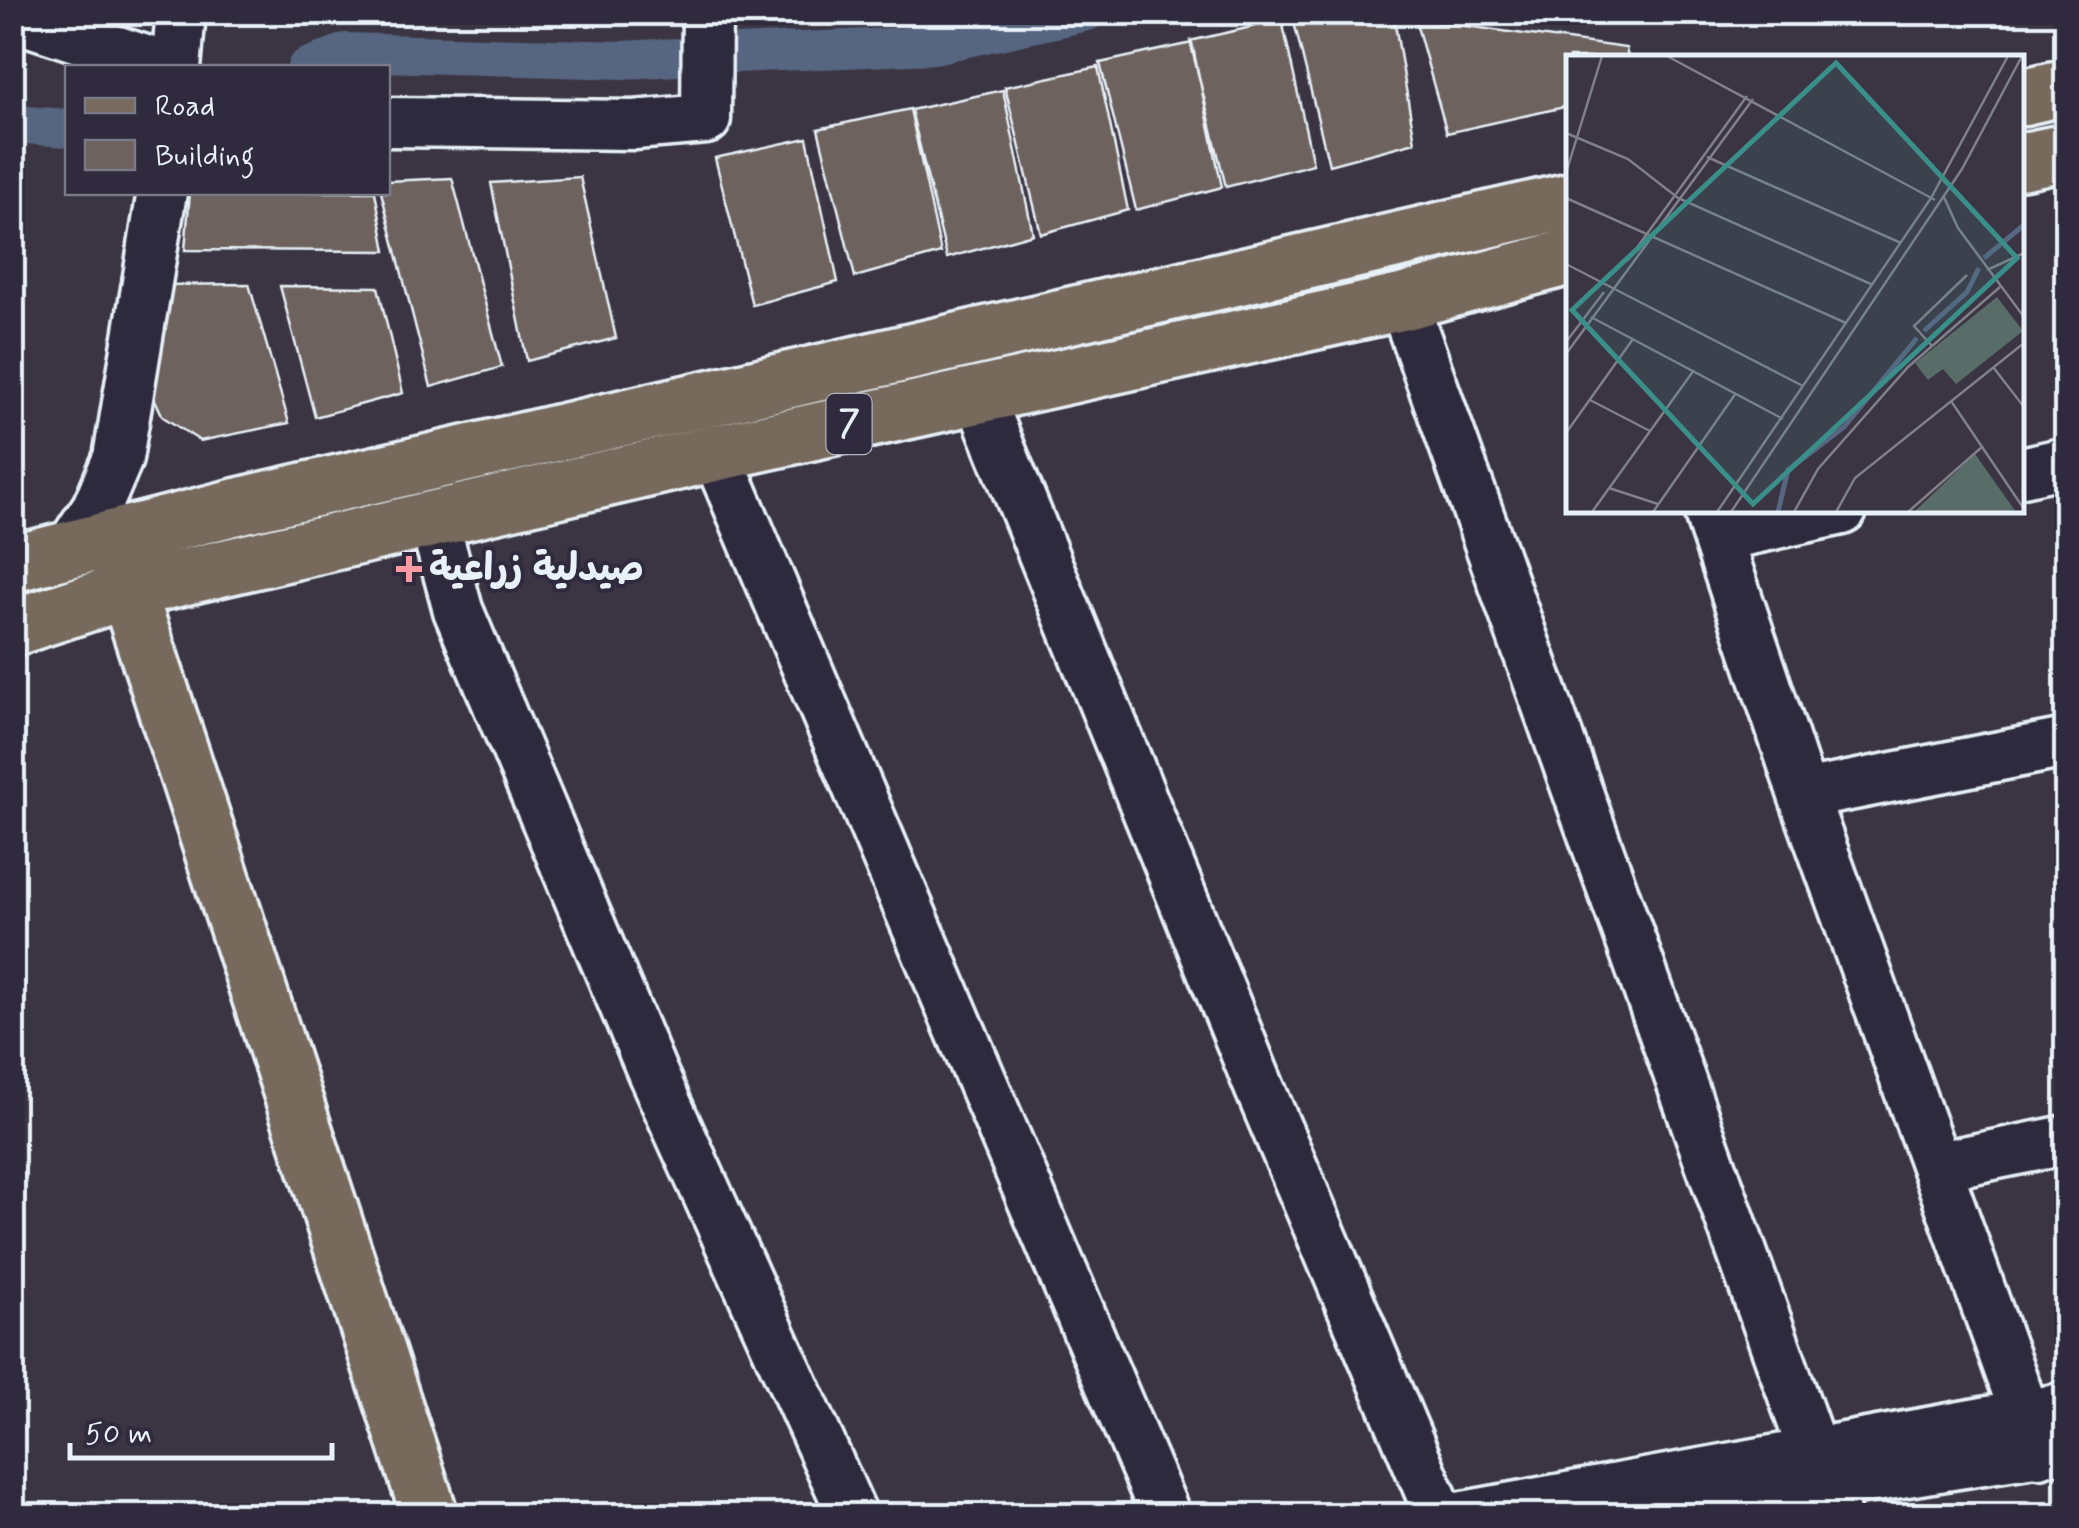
<svg xmlns="http://www.w3.org/2000/svg" width="2079" height="1528" font-family="Mynerve,'Playpen Sans Arabic',sans-serif">
<style>
.lines{fill:none;stroke-linecap:round;stroke-linejoin:round}
.canal{stroke:#576681;stroke-width:38}
.building{fill:#6d625d;stroke:#e8f1f8;stroke-width:2.5}
.minor-casing{stroke:#e8f1f8;stroke-width:55}
.major-casing{stroke:#e8f1f8;stroke-width:62}
.minor{stroke:#2f2a3d;stroke-width:48}
.major{stroke:#77695c;stroke-width:55}
.poi-dot{fill:#ff9aa2;stroke:#2f2a3d;stroke-width:4}
.labels{text-anchor:middle;dominant-baseline:central;stroke-width:8;stroke-linejoin:round;paint-order:stroke}
.shield{fill:#2f2a3d;stroke:#b0b5c0;stroke-width:2.5}
.shield-label{font-size:35px;font-weight:bold;fill:#e8f1f8}
.poi-label{font-size:38px;font-weight:bold;fill:#e8f1f8;stroke:#2f2a3d;text-anchor:start}
.inset-river{fill:none;stroke:#576681;stroke-width:5}
.inset-road{fill:none;stroke:#80808b;stroke-width:2.5}
.view{fill:#3a8f8a;fill-opacity:0.15;stroke:#3a8f8a;stroke-width:5}
.inset-edge{fill:none;stroke:#e8f1f8;stroke-width:5}
</style>
<rect width="100%" height="100%" fill="#3b3543"/>
<filter id="ink" filterUnits="userSpaceOnUse"><feTurbulence type="fractalNoise" baseFrequency=".01" numOctaves="2"/><feDisplacementMap in="SourceGraphic" scale="20" xChannelSelector="R" yChannelSelector="G"/><feConvolveMatrix kernelMatrix="1 2 1 2 8 2 1 2 1" color-interpolation-filters="sRGB"/></filter>
<g filter="url(#ink)">
<g class="lines">
<path class="canal" d="M736,54L934,45L1087,12
M306,68L346,52L623,60L678,57
M12,124L68,128"/>
</g>
<path class="building" d="M1293,18H1394L1415,142L1329,165Z
M1415,19L1626,48L1628,58H1569V106L1447,133Z
M1282,20L1313,164L1226,187L1190,41Z
M1192,43L1222,187L1136,210L1100,63Z
M1098,67L1128,210L1041,234L1005,87Z
M1003,90L1033,234L947,258L911,110Z
M910,109L941,253L855,277L818,129Z
M807,138L838,282L752,305L715,158Z
M580,177L616,338L527,361L491,183Z
M452,178L502,367L431,387L381,192H388V181Z
M190,192H375L386,251L185,250Z
M249,284L289,423L200,441L163,417L151,391L159,285Z
M280,286L378,287L403,393L315,417Z"/>
<g class="lines">
<defs>
<path id="minor" d="M12,16L169,68
M176,68L181,12
M388,122L634,125L706,119L707,12
M1403,302L1836,1516
M979,396L1260,1089L1440,1516
M716,453L1166,1516
M2022,472L2066,462
M1708,510L1803,795L2039,1453
M434,521L458,610L653,1074L853,1516
M1717,537L1842,510
M67,553L97,507L118,458L162,192
M1803,795L2066,743
M1939,1166L2066,1140
M1463,1516L2066,1407
M1661,1516L1824,1485L2066,1447"/>
<path id="major" d="M2022,97L2066,87
M2022,161L2066,152
M117,558L430,1516
M12,564L239,506L1569,201
M12,628L128,590L716,453L1403,302L1569,257"/>
</defs>
<use href="#minor" class="minor-casing"/>
<use href="#major" class="major-casing"/>
<use href="#minor" class="minor"/>
<use href="#major" class="major"/>
</g>
</g>
<path class="poi-dot" d="M404 554h10v10h10v10h-10v10h-10v-10h-10v-10h10z"/>
<g class="labels">
<rect class="shield" x="826.5" y="394" width="45" height="60" rx="8"/>
<g class="shield-label">
<text x="849" y="424">7</text>
</g>
<g class="poi-label">
<text x="429" y="569">صيدلية زراعية</text>
</g>
</g>
<g transform="translate(1566 55)">
<rect width="458" height="458" fill="#3b3543"/>
<path d="M431,242L457,276L390,329L377,314L362,325L349,308ZM409,399L450,457H348Z" fill="#586d67"/>
<path class="inset-river" d="M418,203L458,170M358,276L401,237L413,213M212,457L222,415L278,372L351,283"/>
<path class="inset-road" d="M101,1L369,145M0,78L62,104L112,143L307,230M141,102L335,188M0,118L36,1M377,140L392,173L458,262M0,143L280,268M62,205L181,41M0,209L237,331M421,215L458,198M25,262L217,364M0,287L38,237M366,291L348,271L401,220M0,299L187,44M427,312L458,352M24,345L84,376M385,346L458,454M0,378L67,284M43,433L92,449M26,457L128,315M87,457L170,338M151,457L365,143L442,1M165,457L396,114L456,1M228,457L252,414L342,312L434,232M270,457L289,423L458,288M342,457L417,391"/>
<path class="view" d="M270,8L451,203L187,449L6,255Z"/>
<rect width="458" height="458" class="inset-edge"/>
</g>
<rect width="2079" height="1528" fill="none" stroke="#2f2a3d" stroke-width="50"/>
<rect x="25" y="25" width="2029" height="1478" fill="none" stroke="#e8f1f8" stroke-width="4" filter="url(#ink)"/>
<rect x="65" y="65" width="325" height="130" fill="#2f2a3d" stroke="#797a88" stroke-width="2.5"/>
<rect x="85" y="98" width="50" height="15" fill="#77695c" stroke="#797a88" stroke-width="2.5"/>
<text x="155" y="115" font-size="30" fill="#e8f1f8">Road</text>
<rect x="85" y="140" width="50" height="30" fill="#6d625d" stroke="#797a88" stroke-width="2.5"/>
<text x="155" y="165" font-size="30" fill="#e8f1f8">Building</text>
<path d="M70 1443v15h262v-15" fill="none" stroke="#e8f1f8" stroke-width="5"/>
<text x="85" y="1443" font-size="30" fill="#e8f1f8" stroke="#2f2a3d" stroke-width="8" paint-order="stroke">50 m</text>
</svg>
